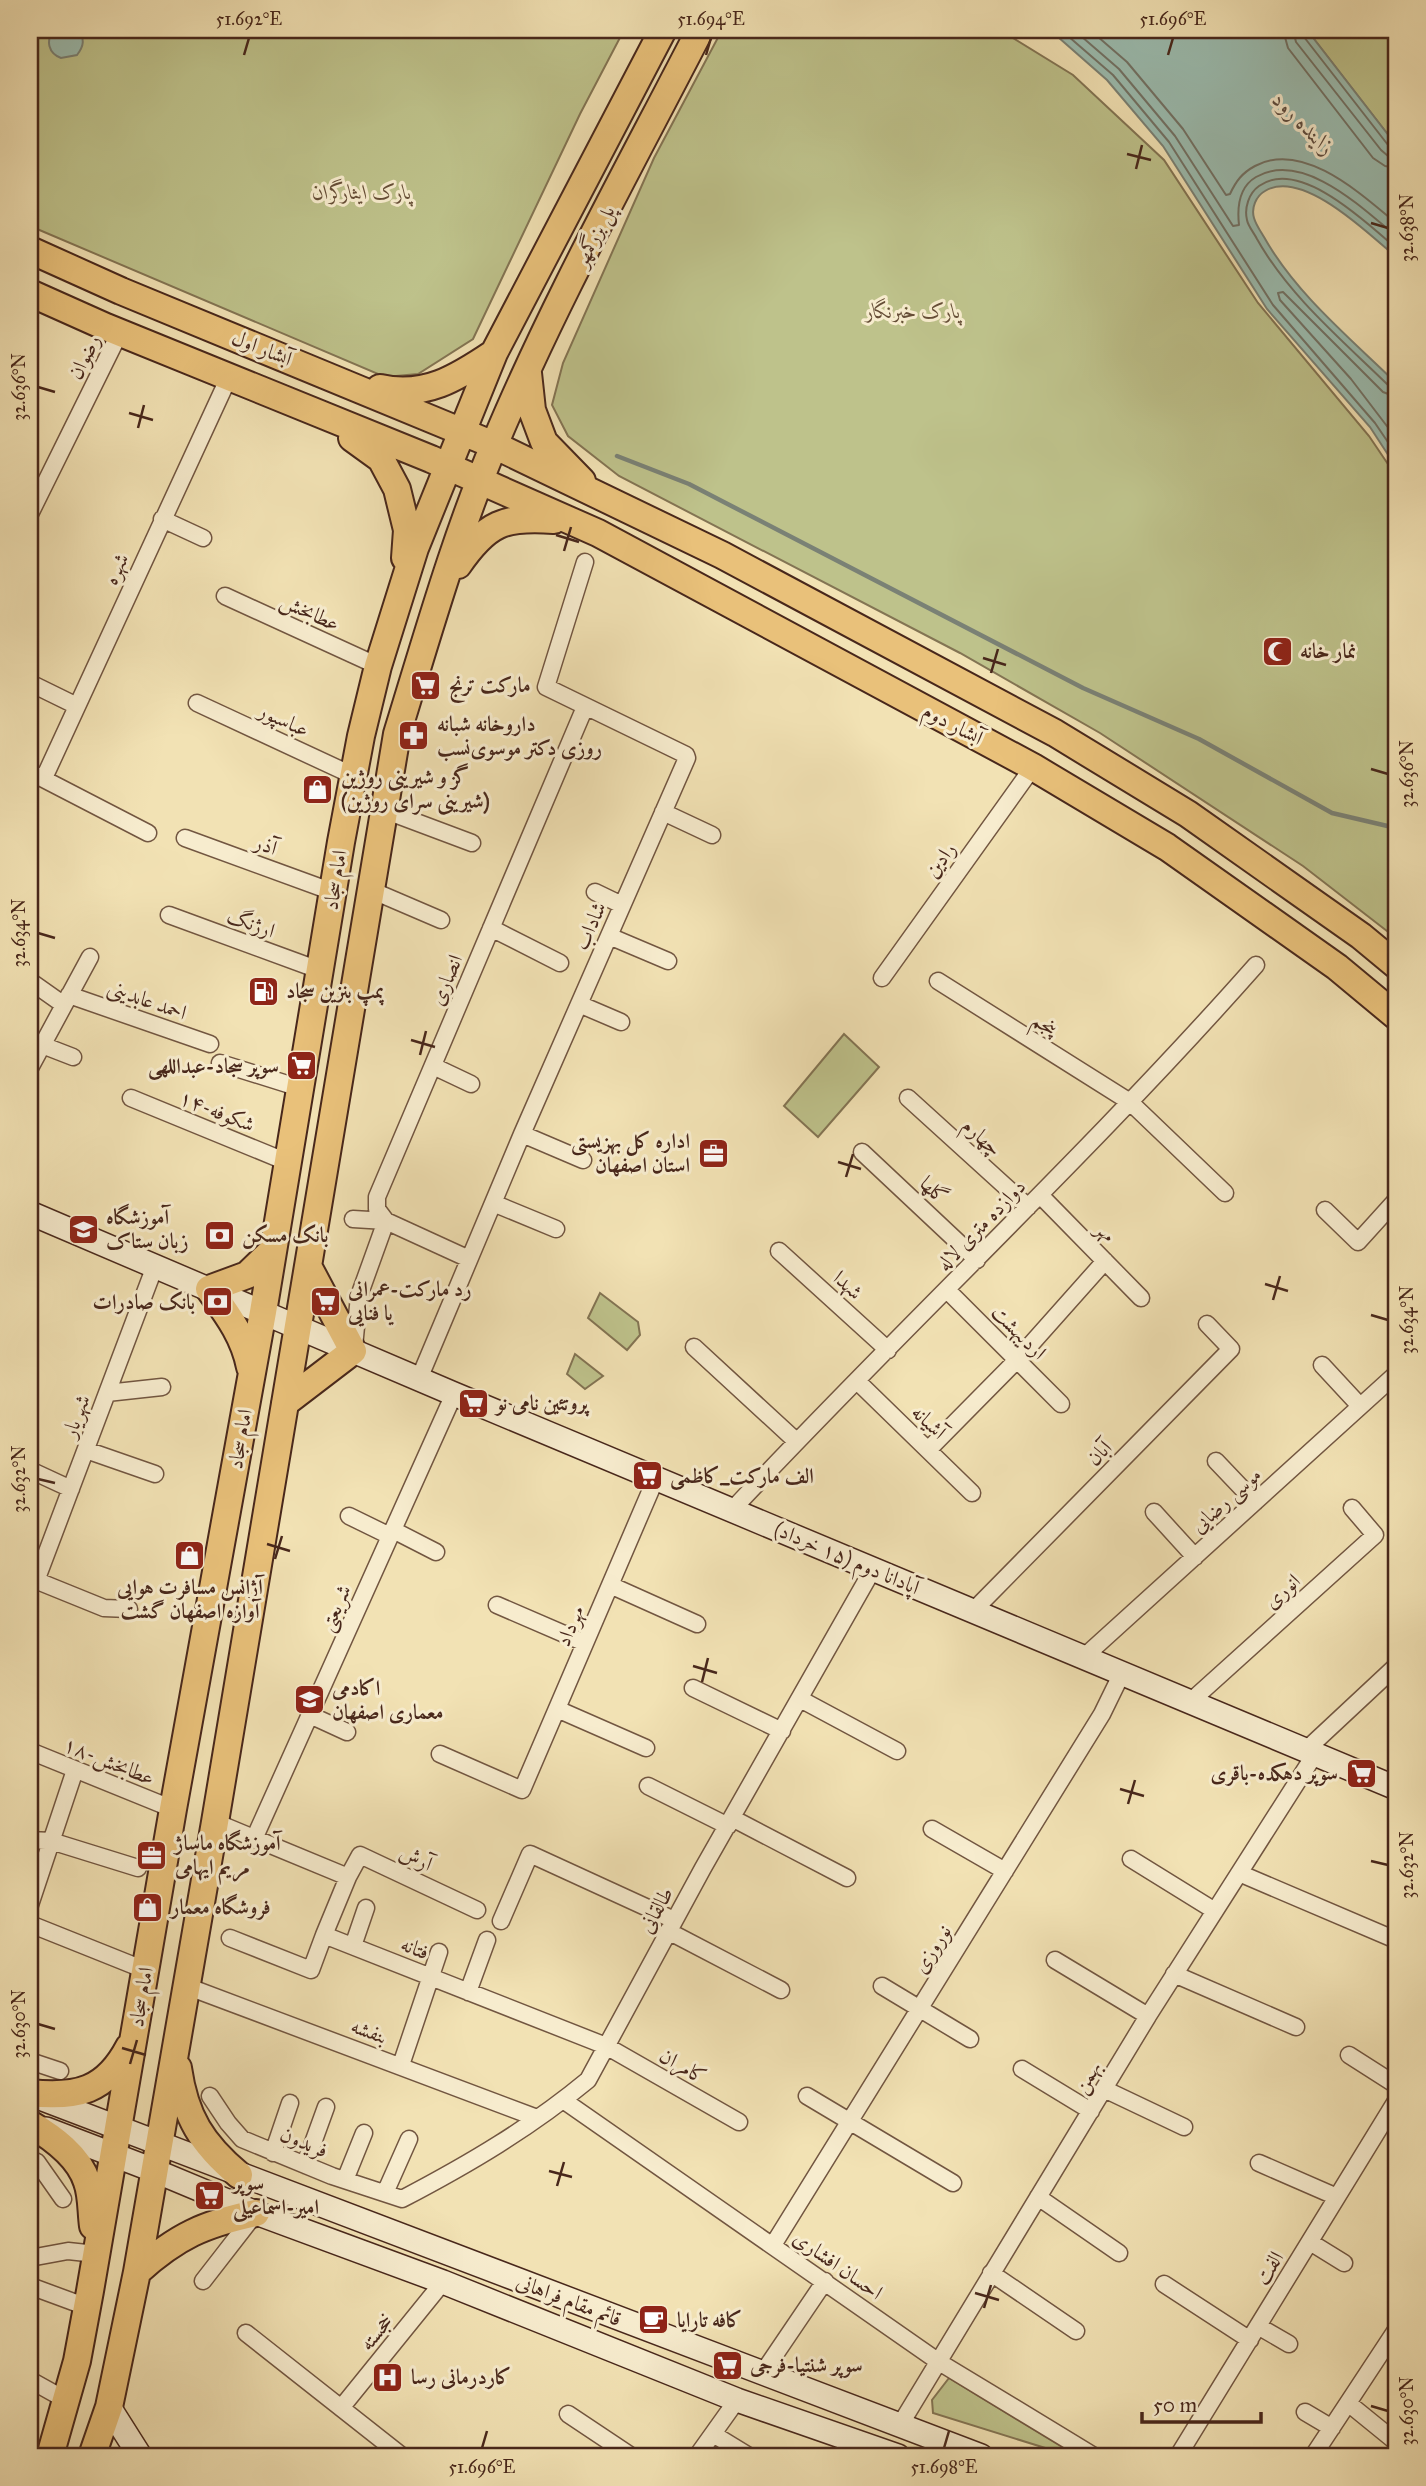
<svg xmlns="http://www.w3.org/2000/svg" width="1426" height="2486" font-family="'IM FELL Great Primer',Amiri,serif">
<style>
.green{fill:#bec28b;stroke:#837453;stroke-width:2}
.water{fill:#9bbdb1;stroke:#7a8175;stroke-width:2}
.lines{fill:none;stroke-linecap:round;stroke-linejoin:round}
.shore{stroke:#727266;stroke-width:2}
.stream{stroke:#7a8175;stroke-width:4.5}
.street-casing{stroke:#725641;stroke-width:19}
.secondary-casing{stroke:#48271b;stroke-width:26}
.primary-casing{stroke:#48271b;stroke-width:30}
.street{stroke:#f7ecce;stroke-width:16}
.secondary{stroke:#f7ecce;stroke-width:23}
.primary{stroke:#e9c17a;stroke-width:26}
.ticks{fill:none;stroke:#48271b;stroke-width:2.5}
.labels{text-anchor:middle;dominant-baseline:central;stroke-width:6;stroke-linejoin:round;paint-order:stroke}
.park-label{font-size:21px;font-style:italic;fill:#664e37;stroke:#f7ecce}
.street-label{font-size:21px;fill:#48271b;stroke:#f7ecce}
.poi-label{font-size:21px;font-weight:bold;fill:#48271b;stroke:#f7ecce;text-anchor:start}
.water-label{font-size:23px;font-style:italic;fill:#5d4c40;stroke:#f7ecce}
.neatline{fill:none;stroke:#48271b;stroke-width:2.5}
.ticks-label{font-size:18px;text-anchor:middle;fill:#48271b}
</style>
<rect width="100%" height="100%" fill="#f2e2b4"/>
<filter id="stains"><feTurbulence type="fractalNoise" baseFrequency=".00286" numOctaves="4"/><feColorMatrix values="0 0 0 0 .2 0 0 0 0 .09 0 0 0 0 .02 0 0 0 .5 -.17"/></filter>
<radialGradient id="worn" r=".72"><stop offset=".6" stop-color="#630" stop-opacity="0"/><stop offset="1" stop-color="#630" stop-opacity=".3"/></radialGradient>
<path class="green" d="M30,30H624L580,114L473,339L418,374L385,377L30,226Z
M722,30H1000L1073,75L1164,160L1258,303L1369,436L1396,476V938L1303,866L1100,733L960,653L619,476L568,436L552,405L563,363L654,158Z
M1307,30H1396V145Z
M844,1034L879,1067L818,1137L784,1106Z
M600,1293L638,1322L640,1335L627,1350L588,1318Z
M575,1354L603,1376L585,1389L567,1374Z
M949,2378L1077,2456H1071L933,2413L932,2400Z"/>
<path class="water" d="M53,30H78C85,39 84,46 77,55L61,58C48,53 46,41 53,30Z
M1050,30H1307L1396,145V257C1369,234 1302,168 1265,191C1256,196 1251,208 1254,218C1256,225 1261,232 1264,237C1296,294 1350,338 1396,383V467L1370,427L1267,309L1163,146L1107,80Z"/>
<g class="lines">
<path class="shore" d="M1061,30L1113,75L1169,142L1273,305L1375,423L1396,454
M1074,30L1119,69L1175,136L1233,226L1239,225C1237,207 1239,187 1256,177C1303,150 1362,208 1396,236
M1090,30L1127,62L1183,129L1226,195L1230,194C1236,181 1242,173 1255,166C1303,140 1361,194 1396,223
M1283,30L1288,48L1373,158L1385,166L1396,168
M1293,30L1296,42L1381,150L1388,156L1396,157
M1302,30L1304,37L1388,145L1396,148
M1396,248C1367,223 1299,157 1259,186C1249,193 1244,208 1247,220C1248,226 1254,233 1257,239C1289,296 1342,340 1389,386L1396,388
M1396,397L1383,392L1283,292L1278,293L1280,300L1351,379L1396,438"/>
<path class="stream" d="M617,456L689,484L1083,688L1199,739L1332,813L1396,828"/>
<defs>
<path id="street" d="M30,514L120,332
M162,519L203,538
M225,596L378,666
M30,683L77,706
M197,703L354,776
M30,772L148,833
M44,778L229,377
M384,810L472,843
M663,812L712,835
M185,838L333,892
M371,890L441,920
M595,892L622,905
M169,915L319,970
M491,928L560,963
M609,936L668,961
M882,978L1033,767
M30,981L64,1005
M938,981L1130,1102L1225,1193
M69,995L210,1044
M579,1004L621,1022
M42,1045L73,1057
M220,1063L300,1088
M433,1066L471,1084
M30,1068L90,957
M131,1098L287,1162
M908,1098L1028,1207
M522,1134L583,1160
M862,1152L977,1260
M1040,1195L1141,1298
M493,1203L556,1229
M1325,1210L1358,1242L1396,1200
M353,1219L386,1221L469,1259
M779,1251L888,1350
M947,1290L1061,1404
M354,1347L359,1296L386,1221L377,1209V1197L585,707
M694,1347L796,1441
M1322,1365L1360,1406
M419,1379L522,1134L687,758L686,755L546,687L585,562
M857,1381L972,1493
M107,1393L162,1387
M86,1450L155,1474
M928,1450L1017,1360L1105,1261
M1216,1461L1255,1502
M30,1470L71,1489
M732,1510C904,1326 1089,1154 1256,965
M1154,1512L1195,1557
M349,1516L390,1536
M393,1530L436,1552
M30,1578L104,1608L129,1609
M36,1581L155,1266
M610,1585L697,1624
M497,1605L585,1643
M973,1611L1231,1349L1207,1324
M1084,1657L1396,1374
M693,1688L782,1731
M800,1699L897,1751
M1190,1702L1375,1535L1352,1508
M557,1709L646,1748
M310,1715L347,1732
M1306,1750L1396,1666
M30,1751L173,1809
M440,1754L522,1790L656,1478
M648,1786L728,1826
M732,1818L847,1878
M215,1822L348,1877L360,1855L477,1910
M932,1829L1005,1871
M254,1839L454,1394
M30,1840L51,1841L138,1868
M1131,1859L1215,1911
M1239,1873L1396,1940
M30,1905L75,1770
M501,1921L530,1854L674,1920
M30,1924L145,1970
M668,1931L781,1990
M324,1935L348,1877
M230,1938L311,1970L324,1935L606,2046L739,2122
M353,1946L366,1908
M1055,1960L1148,2016
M1174,1974L1296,2027
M186,1986L537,2118
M882,1986L970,2039
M468,1992L487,1940
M1349,2055L1396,2085
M30,2061L60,2071
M401,2065L439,1952
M1022,2069L1091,2111
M1104,2089L1184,2127
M210,2096L228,2123L242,2139L332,2176L402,2199C469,2164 530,2128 588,2080L703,1868L873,1569
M807,2096L953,2183
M563,2100L939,2362L1094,2456
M273,2153L290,2103
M30,2160L37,2162L63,2199
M1259,2163L1337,2197
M305,2165L326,2107
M345,2180L364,2133
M385,2193L409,2139
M1038,2197L1119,2253
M1310,2242L1344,2263
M773,2245L1102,1714L1122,1673
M30,2258L68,2251L96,2254
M991,2273L1076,2331
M203,2281L255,2214
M1164,2284L1250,2340
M30,2286L87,2307
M1258,2326L1289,2344
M246,2333L402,2456
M762,2374L825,2281
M30,2380L66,2400
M1348,2403L1396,2442
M341,2408L443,2282
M1305,2412L1332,2428
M568,2414L631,2456
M900,2425L1148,2016L1315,1754
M713,2434L749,2456
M697,2456L737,2400
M1178,2456L1396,2101
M1313,2456L1396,2330"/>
<path id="secondary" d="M30,1213L454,1394L1396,1788
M35,2096L981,2456
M46,2129L153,2170L256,2213L443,2282L737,2400L898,2456
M109,2407L140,2456"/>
<path id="primary" d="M30,250L121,291L494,445L722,555L1055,733L1188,814L1361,936L1396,965
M30,293L106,327L431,459L598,533L1033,767L1167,847L1337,967L1396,1016
M528,373L532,410L544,442L582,481
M380,388C425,398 457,378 494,353
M352,438L381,459L397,489L407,530L405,558
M458,565C487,523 504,516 554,520
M250,1367C244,1336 227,1314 209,1289L247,1275L273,1250
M285,1403L353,1351L308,1266
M178,2068C185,2117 202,2144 239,2175
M30,2093C77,2098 106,2091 129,2047
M30,2124C52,2137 79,2156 87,2182C92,2195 91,2212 93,2226
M137,2272C177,2236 204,2224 256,2213
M50,2456L77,2361L90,2291L173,1809L263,1312L341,842L361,736L378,666L415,548L494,353L663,30
M92,2456L109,2407L137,2272L215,1822L397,734C427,637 455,537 495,443C554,302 630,166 700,30"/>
</defs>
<use href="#street" class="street-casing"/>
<use href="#secondary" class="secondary-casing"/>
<use href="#primary" class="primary-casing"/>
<use href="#street" class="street"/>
<use href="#secondary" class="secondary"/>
<use href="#primary" class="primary"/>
</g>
<path class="ticks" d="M244,55L249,38M706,55L711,38M1168,55L1173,38M1127,154L1151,160M1136,169L1142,145M1371,223L1388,228M38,387L55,392M129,413L153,420M138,428L144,405M556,535L579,542M564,551L571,527M983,658L1006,665M991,673L998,649M1371,769L1388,774M38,933L55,938M411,1040L435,1047M420,1055L426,1031M838,1162L861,1169M846,1177L853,1154M1265,1284L1288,1291M1273,1300L1280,1276M1371,1315L1388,1320M38,1479L55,1483M267,1544L290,1551M275,1559L282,1536M693,1666L717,1673M702,1682L708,1658M1120,1789L1144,1796M1128,1804L1135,1780M1371,1861L1388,1865M38,2024L55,2029M122,2048L146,2055M130,2064L137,2040M549,2171L572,2177M557,2186L564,2162M975,2293L999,2300M984,2308L991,2285M1371,2406L1388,2411M482,2448L487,2431M944,2448L949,2431"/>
<defs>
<symbol id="mosque-square" viewBox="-11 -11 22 22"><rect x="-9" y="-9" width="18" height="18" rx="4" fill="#8f2418" stroke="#f7ecce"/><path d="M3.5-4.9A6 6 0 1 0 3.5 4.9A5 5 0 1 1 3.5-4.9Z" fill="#fff"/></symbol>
<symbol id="supermarket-square" viewBox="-11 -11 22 22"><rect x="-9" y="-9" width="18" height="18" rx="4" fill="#8f2418" stroke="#f7ecce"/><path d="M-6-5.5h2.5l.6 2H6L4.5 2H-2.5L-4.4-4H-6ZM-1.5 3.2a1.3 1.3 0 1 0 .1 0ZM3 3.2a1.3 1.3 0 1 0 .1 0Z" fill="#fff"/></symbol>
<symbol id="pharmacy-square" viewBox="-11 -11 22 22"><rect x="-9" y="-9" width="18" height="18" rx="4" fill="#8f2418" stroke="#f7ecce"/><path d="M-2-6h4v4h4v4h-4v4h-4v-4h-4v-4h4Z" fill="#fff"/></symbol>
<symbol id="shop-square" viewBox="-11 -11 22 22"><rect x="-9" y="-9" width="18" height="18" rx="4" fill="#8f2418" stroke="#f7ecce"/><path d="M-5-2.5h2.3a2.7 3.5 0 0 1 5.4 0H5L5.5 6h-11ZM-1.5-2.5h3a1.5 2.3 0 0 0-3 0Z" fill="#fff"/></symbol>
<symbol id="fuel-square" viewBox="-11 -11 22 22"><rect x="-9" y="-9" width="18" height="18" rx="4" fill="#8f2418" stroke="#f7ecce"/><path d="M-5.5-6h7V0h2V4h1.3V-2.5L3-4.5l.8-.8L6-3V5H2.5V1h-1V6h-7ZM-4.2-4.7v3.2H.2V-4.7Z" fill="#fff"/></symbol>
<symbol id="office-square" viewBox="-11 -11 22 22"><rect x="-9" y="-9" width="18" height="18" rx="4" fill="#8f2418" stroke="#f7ecce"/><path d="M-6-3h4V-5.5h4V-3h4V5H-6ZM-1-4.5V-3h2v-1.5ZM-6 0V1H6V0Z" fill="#fff"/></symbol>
<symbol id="school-square" viewBox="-11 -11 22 22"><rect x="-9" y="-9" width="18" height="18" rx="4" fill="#8f2418" stroke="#f7ecce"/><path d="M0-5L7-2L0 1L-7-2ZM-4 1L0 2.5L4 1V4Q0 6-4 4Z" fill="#fff"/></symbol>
<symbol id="bank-square" viewBox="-11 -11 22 22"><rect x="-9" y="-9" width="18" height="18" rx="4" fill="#8f2418" stroke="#f7ecce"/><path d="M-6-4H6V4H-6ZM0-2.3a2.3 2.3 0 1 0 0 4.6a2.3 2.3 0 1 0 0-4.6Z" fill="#fff"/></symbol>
<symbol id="cafe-square" viewBox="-11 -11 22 22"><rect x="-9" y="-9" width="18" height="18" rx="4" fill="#8f2418" stroke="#f7ecce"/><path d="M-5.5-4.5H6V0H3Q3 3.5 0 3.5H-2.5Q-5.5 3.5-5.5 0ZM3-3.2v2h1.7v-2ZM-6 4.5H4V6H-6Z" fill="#fff"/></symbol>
<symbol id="hospital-square" viewBox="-11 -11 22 22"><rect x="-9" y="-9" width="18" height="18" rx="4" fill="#8f2418" stroke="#f7ecce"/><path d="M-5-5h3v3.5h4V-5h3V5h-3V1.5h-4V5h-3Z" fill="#fff"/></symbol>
</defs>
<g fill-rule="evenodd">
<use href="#mosque-square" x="1260" y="634" width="35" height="35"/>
<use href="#supermarket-square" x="408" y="668" width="35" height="35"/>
<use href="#pharmacy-square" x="396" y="718" width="35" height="35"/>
<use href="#shop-square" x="300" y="772" width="35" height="35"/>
<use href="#fuel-square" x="246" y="974" width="35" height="35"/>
<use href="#supermarket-square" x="284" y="1048" width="35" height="35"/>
<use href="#office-square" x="696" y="1136" width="35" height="35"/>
<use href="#school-square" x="66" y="1212" width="35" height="35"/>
<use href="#bank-square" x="202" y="1218" width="35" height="35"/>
<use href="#supermarket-square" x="308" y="1284" width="35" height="35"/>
<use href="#bank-square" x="200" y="1284" width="35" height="35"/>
<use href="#supermarket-square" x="456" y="1386" width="35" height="35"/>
<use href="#supermarket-square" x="630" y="1458" width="35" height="35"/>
<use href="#shop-square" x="172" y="1538" width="35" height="35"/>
<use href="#school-square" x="292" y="1682" width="35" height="35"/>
<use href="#supermarket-square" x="1344" y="1756" width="35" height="35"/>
<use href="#office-square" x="134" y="1838" width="35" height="35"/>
<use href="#shop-square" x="130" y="1890" width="35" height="35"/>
<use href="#supermarket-square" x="192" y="2178" width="35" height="35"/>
<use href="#cafe-square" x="636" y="2302" width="35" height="35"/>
<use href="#supermarket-square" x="710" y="2348" width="35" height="35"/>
<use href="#hospital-square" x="370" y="2360" width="35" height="35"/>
</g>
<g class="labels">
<g class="park-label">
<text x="362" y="192">پارک ایثارگران</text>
<text x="913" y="311">پارک خبرنگار</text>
</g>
<g class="street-label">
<text transform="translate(594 236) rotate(-63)">پل بزرگمهر</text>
<text transform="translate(262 348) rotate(22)">آبشار اول</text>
<text transform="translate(84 357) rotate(-64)">رضوان</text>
<text transform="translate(116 569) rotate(-65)">شهره</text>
<text transform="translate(310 612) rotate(25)">عطابخش</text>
<text transform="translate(284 720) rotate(25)">عباسپور</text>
<text transform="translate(953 724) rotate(28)">آبشار دوم</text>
<text transform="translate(266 845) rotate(20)">آذر</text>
<text transform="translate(940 860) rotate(-54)">رادین</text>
<text transform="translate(335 880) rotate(-81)">امام سجاد</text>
<text transform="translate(251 923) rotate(20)">ارژنگ</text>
<text transform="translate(590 926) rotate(-66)">شاداب</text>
<text transform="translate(446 980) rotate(-67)">انصاری</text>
<text transform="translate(147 1000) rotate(19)">احمد عابدینی</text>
<text transform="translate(1045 1024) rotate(32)">پنجم</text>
<text transform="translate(217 1111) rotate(22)">۱۴-شکوفه</text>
<text transform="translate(982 1137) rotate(42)">چهارم</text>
<text transform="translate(934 1190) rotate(43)">گلها</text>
<text transform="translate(981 1225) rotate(-46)">دوازده متری لاله</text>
<text transform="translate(1106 1232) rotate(45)">مهر</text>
<text transform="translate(848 1285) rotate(42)">شهدا</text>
<text transform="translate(1019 1332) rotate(45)">اردیبهشت</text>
<text transform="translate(76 1416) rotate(-69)">شهریار</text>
<text transform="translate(929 1422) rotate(44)">آشیانه</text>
<text transform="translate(240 1439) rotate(-80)">امام سجاد</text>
<text transform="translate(1099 1453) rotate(-45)">آبان</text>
<text transform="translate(1226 1500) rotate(-42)">موسی رضایی</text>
<text transform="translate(847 1558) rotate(23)">آپادانا دوم (۱۵ خرداد)</text>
<text transform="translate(1282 1591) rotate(-42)">انوری</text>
<text transform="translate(335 1608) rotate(-66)">شریعتی</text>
<text transform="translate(570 1626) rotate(-67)">مهرداد</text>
<text transform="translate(109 1761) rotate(22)">۱۸-عطابخش</text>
<text transform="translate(416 1858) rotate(25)">آرش</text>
<text transform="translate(656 1910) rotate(-61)">طالقانی</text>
<text transform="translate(415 1948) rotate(22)">فتانه</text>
<text transform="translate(932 1949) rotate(-58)">نوروزی</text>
<text transform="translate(141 1997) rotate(-80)">امام سجاد</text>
<text transform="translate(369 2031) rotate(20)">بنفشه</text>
<text transform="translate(683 2066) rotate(30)">کامران</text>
<text transform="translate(1087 2077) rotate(-59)">بهمن</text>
<text transform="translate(304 2142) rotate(22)">فریدون</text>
<text transform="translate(838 2265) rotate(35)">احسان افشاری</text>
<text transform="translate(1269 2268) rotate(-58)">الفت</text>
<text transform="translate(569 2300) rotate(21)">قائم مقام فراهانی</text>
<text transform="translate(376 2332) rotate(-51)">خجسته</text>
</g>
<g class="poi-label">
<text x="1300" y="651">نمار خانه</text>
<text x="449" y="685">مارکت ترنج</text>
<text x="437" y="724">داروخانه شبانه<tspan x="437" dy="24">روزی دکتر موسوی‌نسب</tspan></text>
<text x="341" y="777">گز و شیرینی روژین<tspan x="341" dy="24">(شیرینی سرای روژین)</tspan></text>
<text x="286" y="991">پمپ بنزین سجاد</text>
<text x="279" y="1066" text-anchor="end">سوپر سجاد-عبداللهی</text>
<text x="690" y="1141" text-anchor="end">اداره کل بهزیستی<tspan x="690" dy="24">استان اصفهان</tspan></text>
<text x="106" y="1217">آموزشگاه<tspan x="106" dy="24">زبان ستاک</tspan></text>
<text x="242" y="1235">بانک مسکن</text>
<text x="348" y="1289">رد مارکت-عمرانی<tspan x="348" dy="24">یا فنایی</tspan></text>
<text x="195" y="1302" text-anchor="end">بانک صادرات</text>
<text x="496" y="1403">پروتئین نامی نو</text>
<text x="670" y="1476">الف مارکت_کاظمی</text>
<text x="190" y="1587" text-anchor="middle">آژانس مسافرت هوایی<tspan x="190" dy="24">آوازه اصفهان گشت</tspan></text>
<text x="332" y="1688">اکادمی<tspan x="332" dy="24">معماری اصفهان</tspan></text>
<text x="1338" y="1773" text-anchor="end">سوپر دهکده-باقری</text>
<text x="175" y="1843">آموزشگاه ماساژ<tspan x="175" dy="24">مریم ایهامی</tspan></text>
<text x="171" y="1907">فروشگاه معمار</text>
<text x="233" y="2183">سوپر<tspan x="233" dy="24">امیر-اسماعیلی</tspan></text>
<text x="677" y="2320">کافه تارایا</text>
<text x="750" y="2365">سوپر شنتیا-فرجی</text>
<text x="411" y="2377">کاردرمانی رسا</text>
</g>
<g class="water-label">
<text transform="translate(1304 123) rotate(45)">زاینده رود</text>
</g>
</g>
<rect width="1426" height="2486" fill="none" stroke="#f2e2b4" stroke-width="77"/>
<path d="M1142 2412v10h119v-10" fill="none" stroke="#48271b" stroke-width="3.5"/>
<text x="1153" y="2412" font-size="21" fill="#48271b" stroke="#f7ecce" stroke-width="5" paint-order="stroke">50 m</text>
<rect x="38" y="38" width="1350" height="2410" class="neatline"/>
<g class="ticks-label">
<text x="249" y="25">51.692°E</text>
<text x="711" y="25">51.694°E</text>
<text x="1173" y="25">51.696°E</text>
<text transform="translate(1407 228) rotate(-90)" y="6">32.638°N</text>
<text transform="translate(19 387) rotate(-90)" y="6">32.636°N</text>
<text transform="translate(1407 774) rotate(-90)" y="6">32.636°N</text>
<text transform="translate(19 933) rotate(-90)" y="6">32.634°N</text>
<text transform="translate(1407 1320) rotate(-90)" y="6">32.634°N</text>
<text transform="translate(19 1479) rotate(-90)" y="6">32.632°N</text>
<text transform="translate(1407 1865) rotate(-90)" y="6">32.632°N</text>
<text transform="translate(19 2024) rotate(-90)" y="6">32.630°N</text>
<text transform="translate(1407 2411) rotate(-90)" y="6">32.630°N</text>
<text x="482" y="2473">51.696°E</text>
<text x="944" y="2473">51.698°E</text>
</g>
<rect width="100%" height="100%" filter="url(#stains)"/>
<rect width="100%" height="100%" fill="url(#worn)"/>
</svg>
